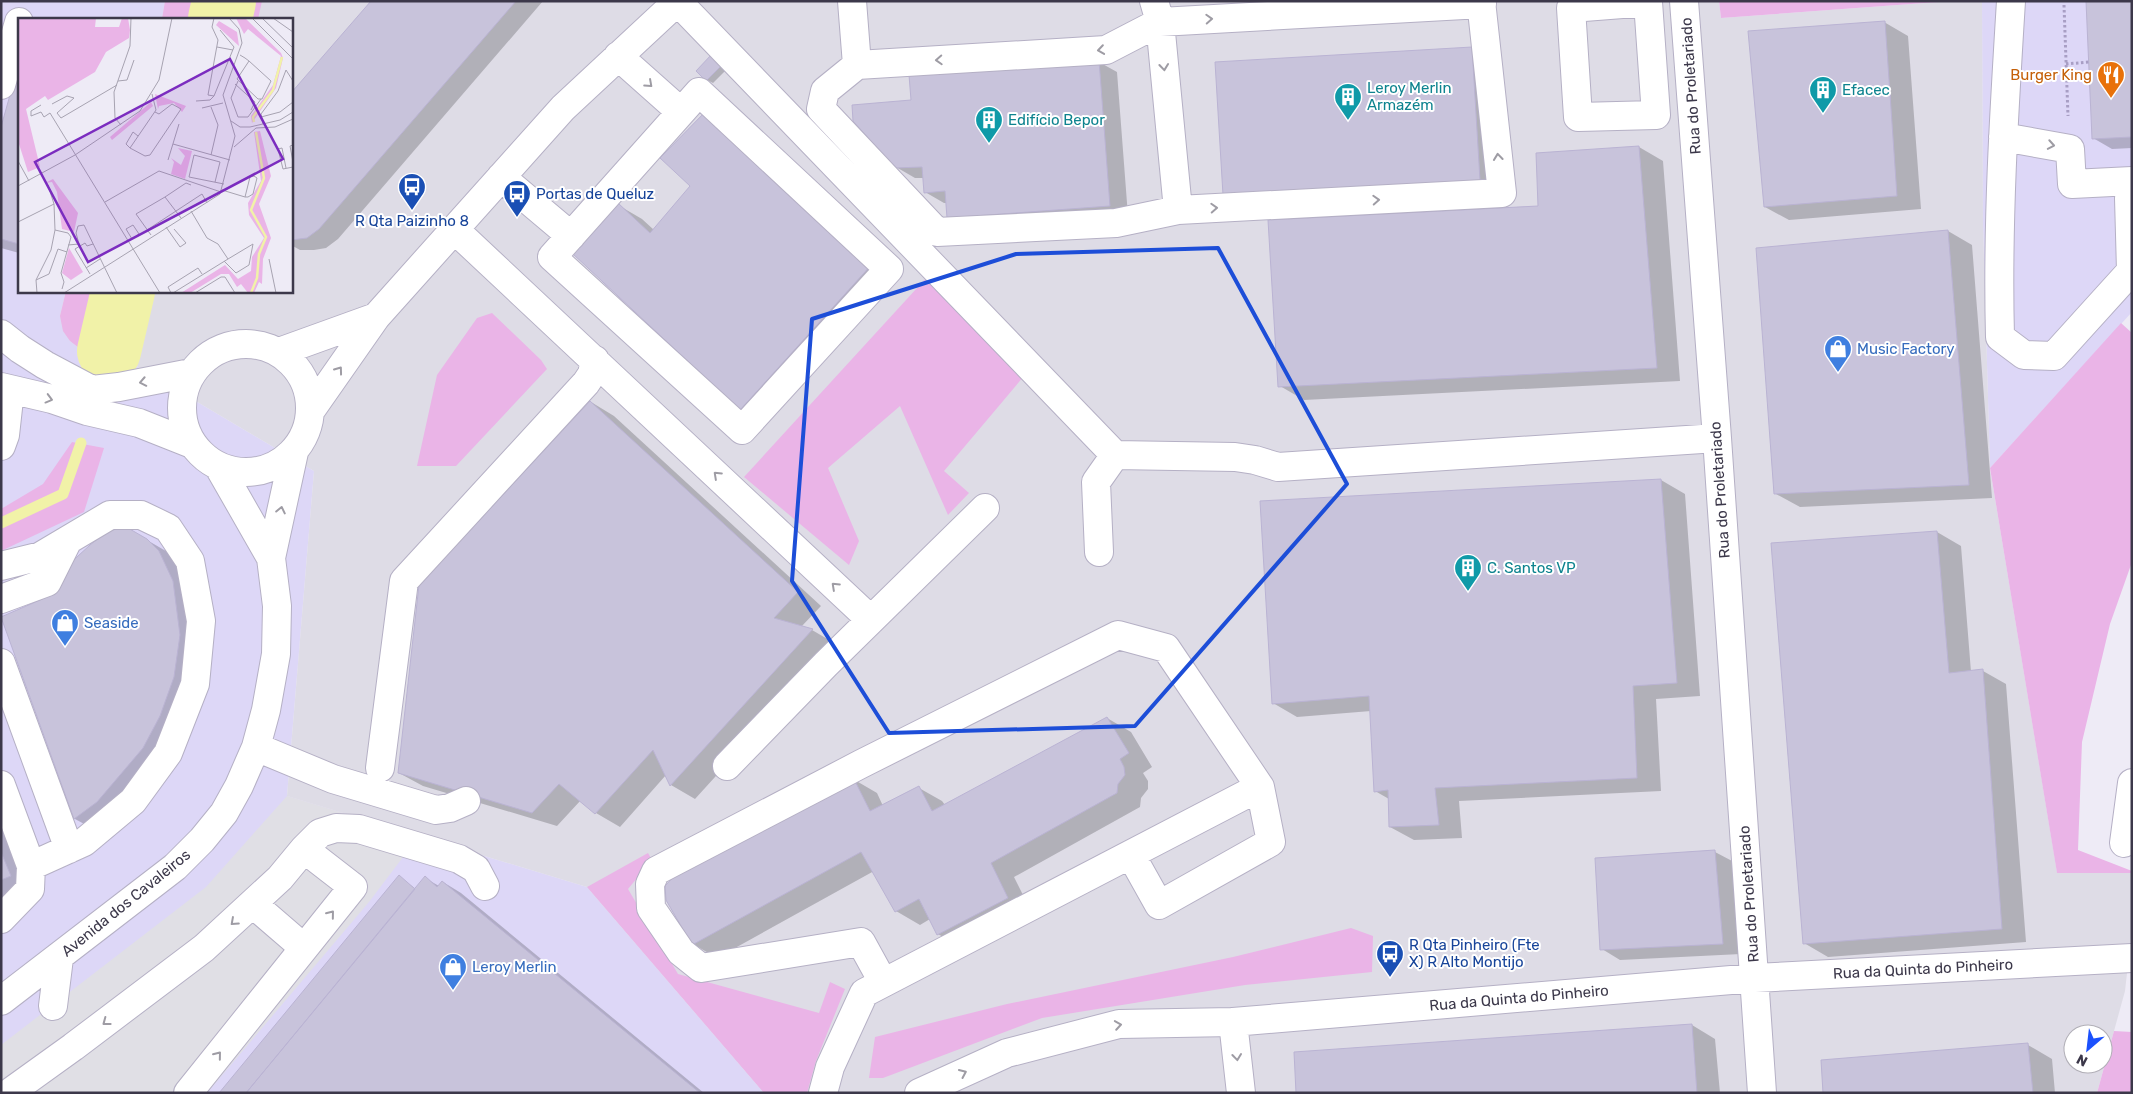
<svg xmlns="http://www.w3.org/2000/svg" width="2133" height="1094" font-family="Rubik,sans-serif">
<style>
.commercial{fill:#ddd7f7}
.industrial{fill:#dedce6;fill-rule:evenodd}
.green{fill:#eab4e7}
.parking{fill:#e0dfe5}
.shadow{fill:#0003}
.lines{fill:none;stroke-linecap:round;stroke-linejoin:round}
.stream{stroke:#f1f2a8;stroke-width:11}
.river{stroke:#f1f2a8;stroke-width:64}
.building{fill:#c8c3db;stroke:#bab3d3}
.minor-casing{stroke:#b5b0c5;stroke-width:30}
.path{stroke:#a89ec4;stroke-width:3;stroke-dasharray:2.5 2.5;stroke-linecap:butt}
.minor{stroke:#fff;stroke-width:28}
.oneway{stroke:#9e9ca4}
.marked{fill:none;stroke:#1d4ed8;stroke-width:4;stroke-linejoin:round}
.labels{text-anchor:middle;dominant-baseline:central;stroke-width:4;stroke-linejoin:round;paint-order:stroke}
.food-label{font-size:15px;fill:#c56008;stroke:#fff;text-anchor:end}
.street-label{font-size:15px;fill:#3c384a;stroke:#fff}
.culture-label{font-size:15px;fill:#0d838f;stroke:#fff;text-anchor:start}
.transit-label{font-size:15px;fill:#164399;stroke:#fff;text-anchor:start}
.shop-label{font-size:15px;fill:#366cbe;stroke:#fff;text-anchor:start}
.inset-river{fill:none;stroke:#f1f2a8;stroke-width:2.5}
.inset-road{fill:none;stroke:#a7a3b1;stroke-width:1}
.view{fill:#7b2cbf;fill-opacity:0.15;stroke:#7b2cbf;stroke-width:2.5}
.inset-edge{fill:none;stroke:#3c384a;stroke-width:2.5}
</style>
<rect width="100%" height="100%" fill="#eeebf6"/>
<path class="commercial" d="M1,1H165L162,19H19V291H66L60,316L70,341L87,354L123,358L314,471L287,796L587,887L764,1093H1Z
M1982,1H2132V312L1990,468L1983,224Z"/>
<path class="industrial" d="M165,1H1719L1721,18L1952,1H1982L1983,224L1990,468L2057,872L2132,873V929L2125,991L2097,1093H764L587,887L287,796L314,471L123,358L87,354L70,341L63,331L60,316L66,291H291V19H162ZM2073,1034H2103V1064H2073Z"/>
<path class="green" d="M165,1H262L258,19H162Z
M1719,1H1952L1721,18Z
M928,276L1024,376L944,471L969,493L948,515L900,406L828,468L859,541L849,565L744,477Z
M66,291H154L123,358L87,354L70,341L63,331L60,316Z
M492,313L541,360L547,369L456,466H417L437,375L477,318Z
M2121,323L2132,333V562L2110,624L2082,742L2078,850L2132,871V873H2057L1990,468Z
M72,442L104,448L84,512L1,551V509L43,484Z
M648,853L652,860L628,889L678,974L819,1013L830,982L845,989L816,1061L807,1093H764L587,887Z
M1351,928L1373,936L1372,972L1245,985L1042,1018L883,1078H869L875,1037L1007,1004L1233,957Z
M2114,1031L2132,1032V1093H2097Z"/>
<path class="parking" d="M287,796L419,836L369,902L207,1093H1V1045L206,887Z"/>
<path class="shadow" d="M372,1H543L338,239L326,248L314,250H300L291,245V95Z
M2132,1V148L2112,149L2093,138Z
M1884,22L1908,36L1921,209L1789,220L1765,207Z
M1472,48L1490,59L1499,190L1243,205Z
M718,59L728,68L713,83L707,80Z
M1099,62L1117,72L1128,216L948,217L947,203H944L925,192L924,178H915L896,167L913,101Z
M19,68V253L1,248V131Z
M1639,147L1663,161L1680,381L1304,400L1280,386L1540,208L1538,154Z
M692,186L896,278L764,423L740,409L618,205L642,219L654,230Z
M1948,231L1972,245L1992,498L1800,507L1776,494L1758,249Z
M591,402L614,416L821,606L801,627L812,630L836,644L695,799L671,785L666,775L620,827L596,813L581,800L557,826L423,786L399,773Z
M1661,480L1685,494L1700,696L1656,699L1661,791L1459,801L1462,838L1414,840L1390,827L1389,799L1375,791L1371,711L1297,717L1273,703Z
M128,529L171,554L183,566L198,691L99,832L75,819L2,618L48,598Z
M1937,532L1961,546L1971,672L1983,671L2006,684L2026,942L1828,957L1804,943Z
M1107,718L1131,732L1152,767L1143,773L1148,781V789L1141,798L1140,807L1014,877L1031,911L962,948L938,934L930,919L920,925L896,911L874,871L717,958L693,944L853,779L877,793L883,806L919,788L942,801L945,805Z
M1,805L34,889L1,903Z
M1715,852L1734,862L1741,954L1620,960L1602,949Z
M399,877L416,889L425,878L439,886L443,882L461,893L704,1093H221Z
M1692,1025L1715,1039L1720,1093H1298Z
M2028,1045L2052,1059L2055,1093H1824Z"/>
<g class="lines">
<path class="stream" d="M1,523L63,494L81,443"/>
<path class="river" d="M220,19L224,1
M109,351L123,291"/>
</g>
<path class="building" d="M371,1H516L319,229L307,238L291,240V93Z
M2086,1H2132V137L2092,139Z
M1885,21L1897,196L1764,207L1748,31Z
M1472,47L1480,180L1223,195L1215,62Z
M712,54L723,64L706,81L696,71Z
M1099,60L1110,206L947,218L945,191L924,193L922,167L895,168L853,121L852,105L911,100L909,75Z
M19,63V244L1,239V127Z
M707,110L873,263L740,410L573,254L618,203L650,233L690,186L660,158Z
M1639,146L1657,368L1278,387L1268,220L1538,206L1536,153Z
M1948,230L1969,485L1774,494L1756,248Z
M590,401L798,592L774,618L813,629L670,786L653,750L595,814L559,784L532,813L398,773L419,585Z
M1661,479L1677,683L1633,686L1637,778L1435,788L1439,825L1389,827L1388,790L1374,792L1369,696L1272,704L1260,501Z
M128,528L147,539L159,551L173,581L180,635L174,677L160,716L143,748L97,802L74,819L1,617L47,597L66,567L90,545L109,530Z
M1937,531L1949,673L1983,669L2002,929L1803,944L1771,543Z
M1107,717L1129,753L1120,759L1124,767L1125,775L1118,784L1117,793L991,863L1008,898L937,935L919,899L895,912L861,852L692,945L666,900L665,886L680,870L853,777L870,811L919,786L932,811Z
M1715,850L1723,944L1600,950L1595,858Z
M1,852L11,876L1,880Z
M399,875L415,889L246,1093H219Z
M425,876L437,887L442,881L700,1093H246Z
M1692,1024L1697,1093H1296L1294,1052Z
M2028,1043L2033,1093H1823L1821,1060Z"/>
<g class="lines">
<defs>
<path id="minor" d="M852,1L857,65L1106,50L1160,22L1482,4
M1154,1L1160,22L1178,210L1502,193L1481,1
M1684,1L1717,438L1762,1093
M2011,1C2004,113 1997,225 2000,337L2024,355L2054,356L2131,271L2129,198H2132
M678,2L1115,455L1235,457L1255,460L1278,467L1717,438
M1648,2L1656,115L1578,117L1571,8Z
M618,56L681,112
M857,65L825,91L821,109L937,232L1116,223L1178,210
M1,85L19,22
M699,92L889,269L742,430L552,257Z
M2003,137L2070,149L2072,184L2132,181
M501,177L571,236
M455,230L871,620
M1,334L20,349L45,365L92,390L119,387L191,373
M182 408a64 64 0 1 1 128 0a64 64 0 1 1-128 0Z
M279,352L376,317
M1,387L52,399L87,411L139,423L192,444
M311,410L376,317L563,108L678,1
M1,446L5,435L10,390
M219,467L271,558
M1099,552L1096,482L1115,455
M1,566L41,556L110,515H141L168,528L190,561L201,621L195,684L168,753L133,801L84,842L31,866
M1,599L47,582L68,540
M1,663L69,849
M256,747L333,779L436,810L450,808L466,801
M727,766L826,664L985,508
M380,768L404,581L586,383L592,374L595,360
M1,785L31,866L30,889L1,919
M2124,843L2132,783
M304,849L320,833L336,828L359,829L459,859L476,869L485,886
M253,904L304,948
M883,982L861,942L701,968L681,952L651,908L650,884L656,871L861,764L1118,635L1166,648L1260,787
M1,1001L175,867L202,840L224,813L239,786L256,747L266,710L276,654L277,606L271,558L294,452
M53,1006L59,958
M1233,1022L1241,1093
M9,1093L73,1047L204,948L280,878L304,849L353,887L188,1093
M823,1093L830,1067L864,993L1260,787L1271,842L1159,905L1131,855
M919,1093L1007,1053L1119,1024L1233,1022L1755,978L2132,958"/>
</defs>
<use href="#minor" class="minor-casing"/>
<path class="path" d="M2064,5L2068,116
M2066,64L2089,62"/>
<use href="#minor" class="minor"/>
</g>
<defs><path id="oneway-chevron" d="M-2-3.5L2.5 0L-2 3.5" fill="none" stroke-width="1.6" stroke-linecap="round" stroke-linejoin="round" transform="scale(1.25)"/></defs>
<g class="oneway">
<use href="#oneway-chevron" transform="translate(1209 19) rotate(-3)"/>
<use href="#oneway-chevron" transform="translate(1101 50) rotate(172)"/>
<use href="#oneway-chevron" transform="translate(939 60) rotate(177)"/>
<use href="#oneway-chevron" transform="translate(1164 67) rotate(84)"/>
<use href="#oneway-chevron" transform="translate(649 84) rotate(42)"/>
<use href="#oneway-chevron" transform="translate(2051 145) rotate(10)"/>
<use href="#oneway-chevron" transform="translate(1498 157) rotate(-96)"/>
<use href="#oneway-chevron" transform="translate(1376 200) rotate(-3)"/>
<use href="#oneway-chevron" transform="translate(1214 208) rotate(-3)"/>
<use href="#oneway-chevron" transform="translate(339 370) rotate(-54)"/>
<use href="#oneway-chevron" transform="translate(143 382) rotate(169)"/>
<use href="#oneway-chevron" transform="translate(49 399) rotate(15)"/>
<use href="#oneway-chevron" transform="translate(717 475) rotate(-137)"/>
<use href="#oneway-chevron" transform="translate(281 510) rotate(-78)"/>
<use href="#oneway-chevron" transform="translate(835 586) rotate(-137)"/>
<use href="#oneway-chevron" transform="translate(331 914) rotate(-51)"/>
<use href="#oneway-chevron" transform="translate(234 922) rotate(138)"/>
<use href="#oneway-chevron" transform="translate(106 1022) rotate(143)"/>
<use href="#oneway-chevron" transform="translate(1118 1025) rotate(-9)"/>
<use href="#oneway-chevron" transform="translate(218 1055) rotate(-51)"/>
<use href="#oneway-chevron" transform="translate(1237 1057) rotate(83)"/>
<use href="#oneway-chevron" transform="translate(963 1073) rotate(-24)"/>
</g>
<path class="marked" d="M1218,248L1347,484L1135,726L889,733L792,581L812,319L1016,254Z"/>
<defs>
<symbol id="restaurant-pin" viewBox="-11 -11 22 30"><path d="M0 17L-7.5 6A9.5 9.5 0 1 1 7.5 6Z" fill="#e8710a" stroke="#fff"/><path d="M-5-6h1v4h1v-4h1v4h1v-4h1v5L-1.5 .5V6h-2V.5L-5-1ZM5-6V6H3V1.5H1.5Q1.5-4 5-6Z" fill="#fff"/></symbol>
<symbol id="building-pin" viewBox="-11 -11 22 30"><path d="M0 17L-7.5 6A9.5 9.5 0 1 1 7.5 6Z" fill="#0f9aa8" stroke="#fff"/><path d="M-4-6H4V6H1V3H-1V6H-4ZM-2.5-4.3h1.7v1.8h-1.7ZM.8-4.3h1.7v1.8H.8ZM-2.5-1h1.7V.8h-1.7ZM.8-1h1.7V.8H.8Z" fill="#fff"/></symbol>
<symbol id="bus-pin" viewBox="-11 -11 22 30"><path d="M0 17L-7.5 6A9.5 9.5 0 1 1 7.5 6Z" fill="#1a4fb4" stroke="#fff"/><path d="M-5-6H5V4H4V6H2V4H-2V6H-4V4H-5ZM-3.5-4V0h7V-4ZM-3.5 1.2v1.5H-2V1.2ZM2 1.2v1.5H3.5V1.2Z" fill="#fff"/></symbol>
<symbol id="shop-pin" viewBox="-11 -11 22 30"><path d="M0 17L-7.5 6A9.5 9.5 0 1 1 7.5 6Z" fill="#3f7fe0" stroke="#fff"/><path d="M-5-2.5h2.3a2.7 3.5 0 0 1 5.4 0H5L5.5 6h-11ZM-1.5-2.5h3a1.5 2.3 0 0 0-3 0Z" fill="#fff"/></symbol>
</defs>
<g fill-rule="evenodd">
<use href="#restaurant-pin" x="2095" y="59" width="32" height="43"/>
<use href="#building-pin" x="1807" y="74" width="32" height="43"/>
<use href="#building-pin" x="1332" y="81" width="32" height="43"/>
<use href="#building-pin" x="973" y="104" width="32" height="43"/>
<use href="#bus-pin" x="396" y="171" width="32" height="43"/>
<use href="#bus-pin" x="501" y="178" width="32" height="43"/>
<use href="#shop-pin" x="1822" y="333" width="32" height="43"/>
<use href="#building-pin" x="1452" y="552" width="32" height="43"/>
<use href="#shop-pin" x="49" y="607" width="32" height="43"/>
<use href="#bus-pin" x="1374" y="938" width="32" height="43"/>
<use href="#shop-pin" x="437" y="951" width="32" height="43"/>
</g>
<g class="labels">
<g class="food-label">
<text x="2092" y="75">Burger King</text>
</g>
<g class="street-label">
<text transform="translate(1691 86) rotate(-94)">Rua do Proletariado</text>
<text transform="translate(1720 490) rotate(-94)">Rua do Proletariado</text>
<text transform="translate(1749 894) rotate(-94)">Rua do Proletariado</text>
<text transform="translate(126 903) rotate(-39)">Avenida dos Cavaleiros</text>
<text transform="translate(1923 969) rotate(-3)">Rua da Quinta do Pinheiro</text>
<text transform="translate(1519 998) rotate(-5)">Rua da Quinta do Pinheiro</text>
</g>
<g class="culture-label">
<text x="1367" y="88">Leroy Merlin<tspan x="1367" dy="17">Armazém</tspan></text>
<text x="1842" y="90">Efacec</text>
<text x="1008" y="120">Edifício Bepor</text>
<text x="1487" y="568">C. Santos VP</text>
</g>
<g class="transit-label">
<text x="536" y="194">Portas de Queluz</text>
<text x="412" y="221" text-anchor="middle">R Qta Paizinho 8</text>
<text x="1409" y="945">R Qta Pinheiro (Fte<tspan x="1409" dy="17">X) R Alto Montijo</tspan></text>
</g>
<g class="shop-label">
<text x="1857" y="349">Music Factory</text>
<text x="84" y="623">Seaside</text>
<text x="472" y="967">Leroy Merlin</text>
</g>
</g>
<g transform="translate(18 18)">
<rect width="275" height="275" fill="#eeebf6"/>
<path d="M0,0H78L77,9H101L104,0H110L112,12L111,20L88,34L77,54L30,82L27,78L8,91L22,149L10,154L0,123ZM218,0H227L263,35L265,40L258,70L234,105L233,98L255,67L263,38L230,11L226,16ZM201,3L219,14L221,28L198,7ZM137,76L168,88L164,94L156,85L141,88L140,91ZM133,84L135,88L94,122L92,119ZM242,113L253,158L241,186L253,220L245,241L244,266L241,264L236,275H230L223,266L219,269L211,256H203L172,275H163L207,247L220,261L233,253L234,239L246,220L231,197L230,185L243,163L236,114ZM160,130L174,133L167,161L153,156L156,144L153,140L163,147L167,138ZM35,161L60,195L56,214L44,211L39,174L34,164L27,165ZM51,230L65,254L53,262L44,255Z" fill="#eab4e7"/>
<path class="inset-river" d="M236,104L235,99L255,72L264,39M233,275L239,260L241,236L248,219L233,192L246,160L238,114"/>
<path class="inset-road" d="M196,0L194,9L200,22L190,77L196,78L216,29L202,12M234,0L275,41M244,0L275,30M255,0L275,14M199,29L215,32M222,37L227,40L231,43L253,63L244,81H240L219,61L231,43M100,63L109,62L116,42M220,63L213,80L220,99H230L243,81M217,66L237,84L233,92M178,83L192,82L196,78M34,86L49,78L56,80L39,95L43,100L99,67M23,87L13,93V98L23,94L26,99L32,95L142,275M193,89L200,107L193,137M184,90L205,85M243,99L262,94L275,84M213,103L222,109H232L262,102L275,94M245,106L243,96L260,73L268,52L275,63M103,107L97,100L96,74L112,28L113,0M120,118L115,114L108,126L112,130L138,92L134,76M155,126L212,142M275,127L272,128L275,144M216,129L238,110L257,109L275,101M112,130L127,138L132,137L163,91L154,86L141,96L137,94M150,142L161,106M0,143L11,163M268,150L264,130L260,131L265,151L275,149M197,164L202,144L176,137L171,159L206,166M0,168L57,137L122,93L141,62L154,0M204,172L227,179H230L235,176L239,160L236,158L232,159L227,179M147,179L168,165L173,167M87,184L141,153L203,174M0,204L36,186M115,207L121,216L114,221L108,211ZM148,209L162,229L168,225L156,211M37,212L50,215L53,219L43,255L46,264L44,271M129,212L184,176L189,185M133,217L118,196L147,179L163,200M50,227L61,226L58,215L60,208L66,207L99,275M251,241L258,275M206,243L218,255L231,247L235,226L210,241M68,250L82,241M72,256L57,231L67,225L69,228L75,226M18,262L31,256L40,231L49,234M19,275L18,262L33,232L37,212L36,186L30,167M46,275L202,176L217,118L205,77L224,25L221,11L211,0M153,275L150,269L180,250L184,256M155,275L210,241L200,226L189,220L173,193M177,275L203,259H207L217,275"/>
<path class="view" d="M212,41L265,141L70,244L17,144Z"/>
<rect width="275" height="275" class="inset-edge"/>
</g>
<rect width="2133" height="1094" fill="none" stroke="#3c384a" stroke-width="5"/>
<g transform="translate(2088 1049) rotate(208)"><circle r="24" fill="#ffffff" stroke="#b1afb7"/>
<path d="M0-4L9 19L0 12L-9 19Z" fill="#1b51fd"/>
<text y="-8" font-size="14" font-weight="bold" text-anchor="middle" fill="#3c384a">N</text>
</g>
</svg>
